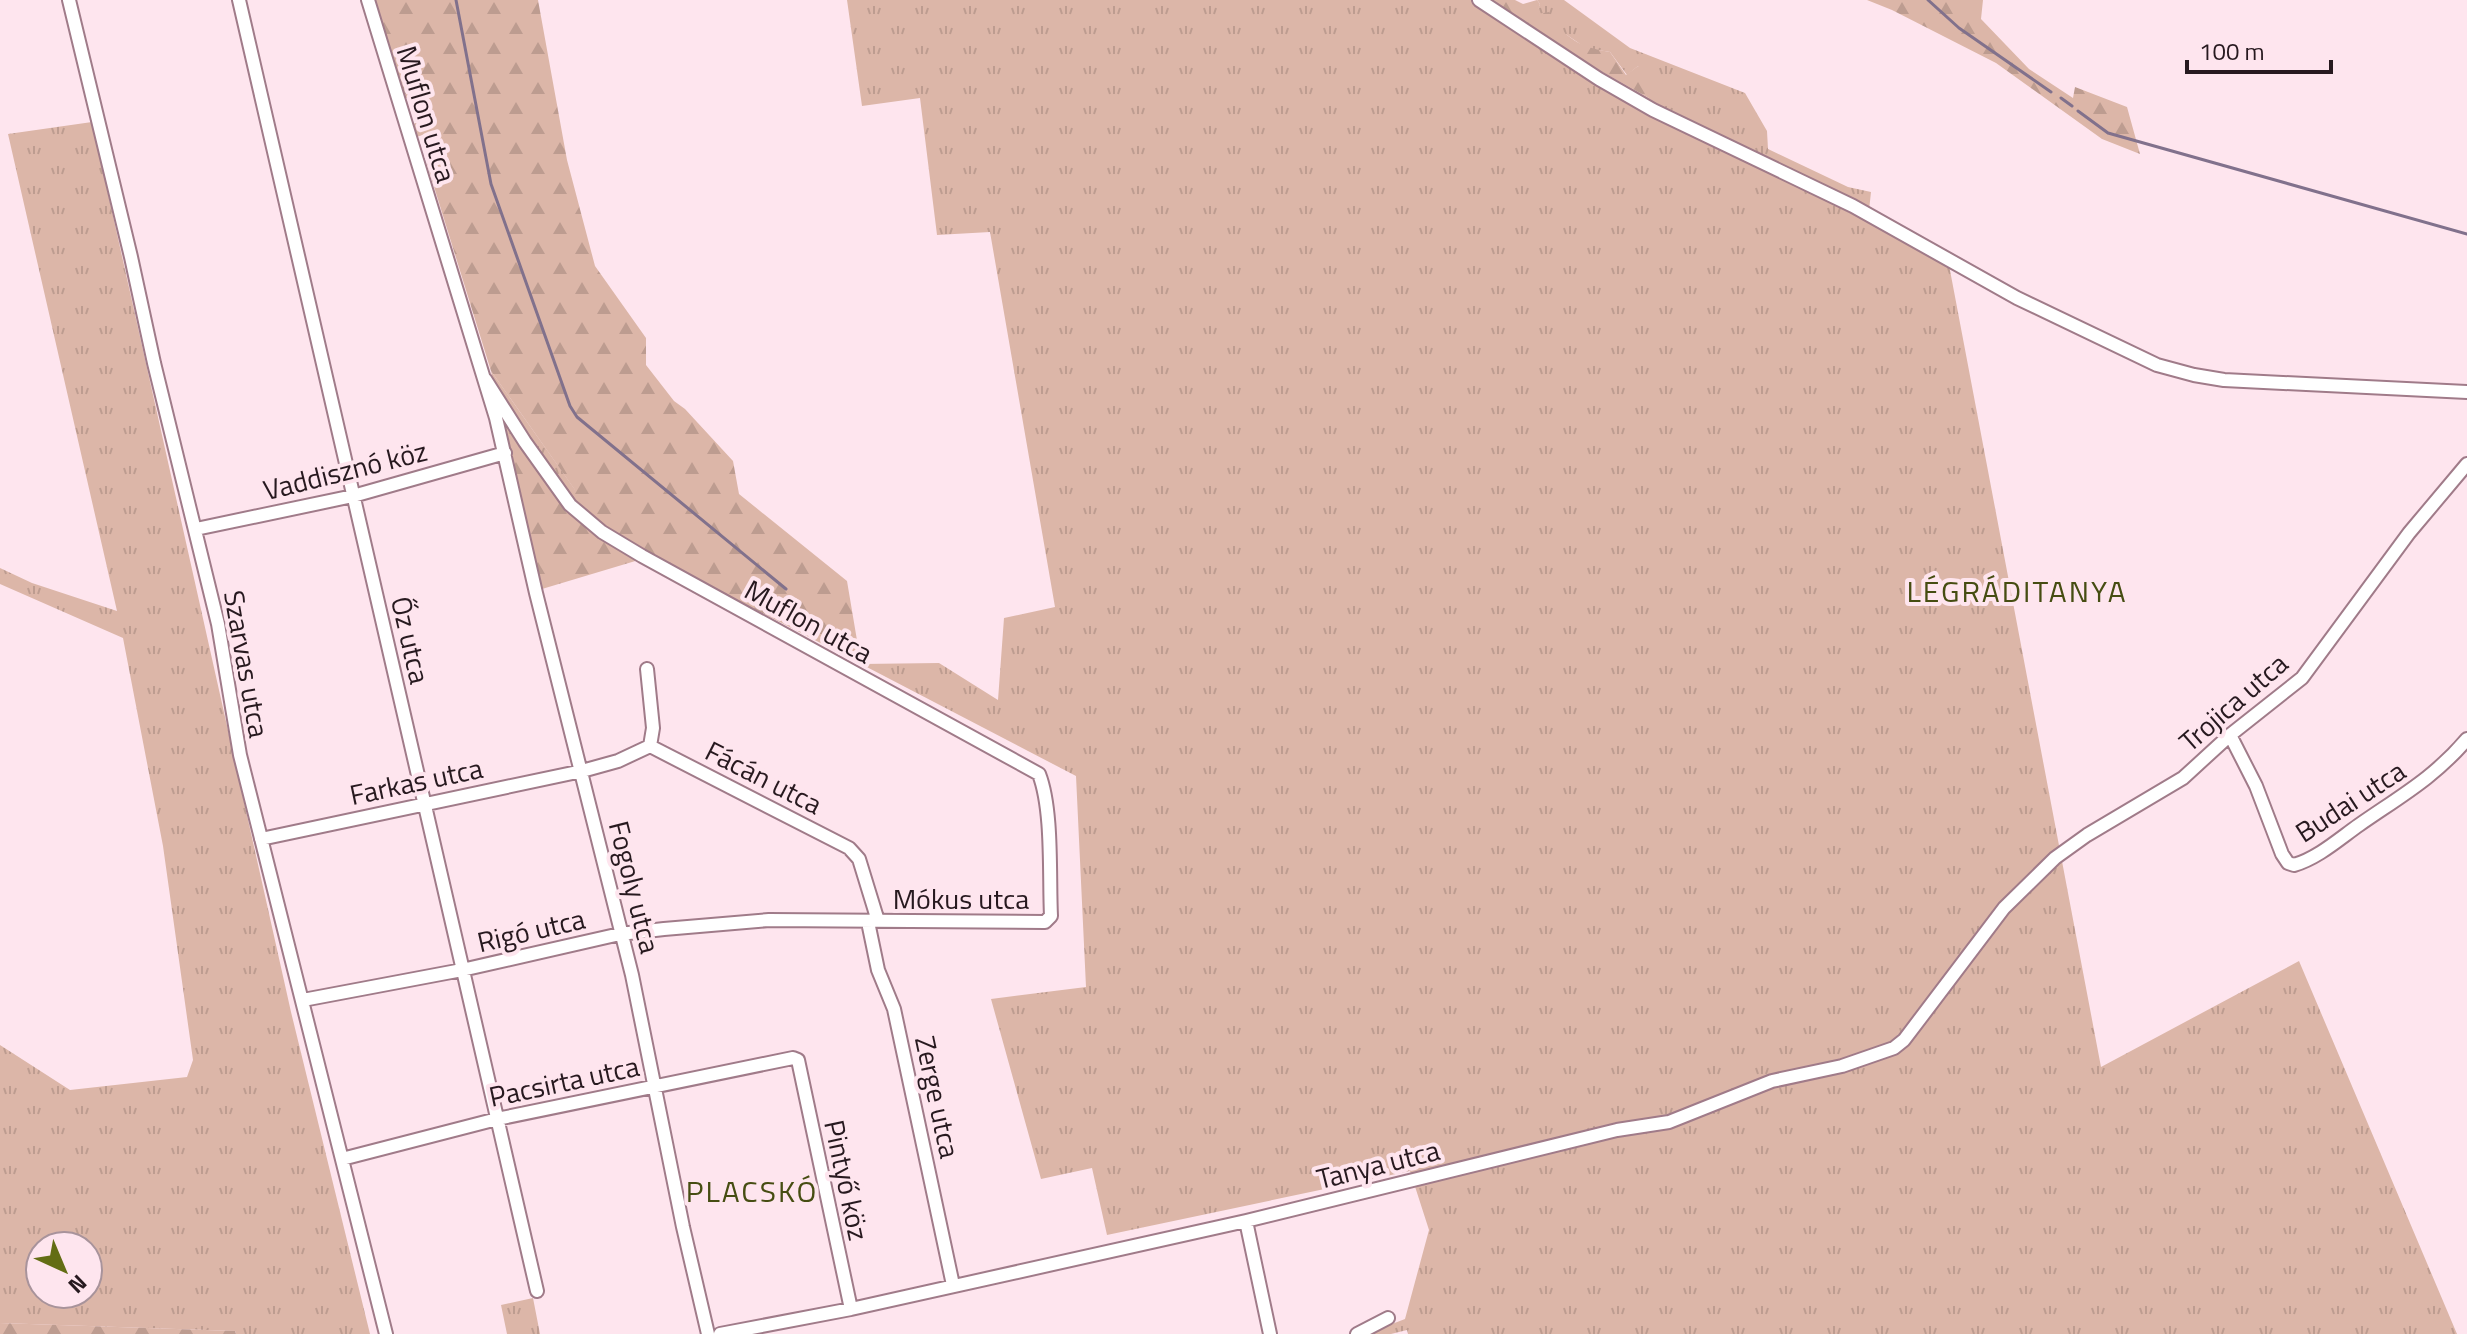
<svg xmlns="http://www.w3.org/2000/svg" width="2467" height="1334" font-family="'Titillium Web',sans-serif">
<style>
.grass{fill:url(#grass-tufts);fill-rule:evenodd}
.forest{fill:url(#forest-firs)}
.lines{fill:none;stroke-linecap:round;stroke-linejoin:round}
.stream{stroke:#81718c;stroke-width:3}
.minor-casing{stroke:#a07b89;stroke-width:16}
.minor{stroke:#fff;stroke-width:12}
.labels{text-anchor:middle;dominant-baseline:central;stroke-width:8;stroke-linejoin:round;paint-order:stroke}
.street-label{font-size:28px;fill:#27191f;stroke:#fee5ee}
.neighbourhood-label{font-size:30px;letter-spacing:2px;fill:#464d12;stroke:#fee5ee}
</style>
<defs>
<pattern id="grass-tufts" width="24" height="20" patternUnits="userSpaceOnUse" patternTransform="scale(2)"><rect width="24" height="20" fill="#dcb6a8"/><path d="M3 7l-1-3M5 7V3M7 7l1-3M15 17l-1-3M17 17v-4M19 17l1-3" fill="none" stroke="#bd9c90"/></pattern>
<pattern id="forest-firs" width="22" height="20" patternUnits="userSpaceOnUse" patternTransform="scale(2)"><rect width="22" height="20" fill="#dcb6a8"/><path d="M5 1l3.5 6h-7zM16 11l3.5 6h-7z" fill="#bd9c90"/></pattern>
</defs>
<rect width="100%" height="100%" fill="#fee5ee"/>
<path class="grass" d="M847,0H1473L1649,98L1638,66L1627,75L1610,52L1586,48L1536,14L1540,4L1537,0H1564L1630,48L1745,93L1767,131L1768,149L1848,187L1871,192L1868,220L1949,265L2101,1067L2299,961L2457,1334H1408L1407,1330L1391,1334H1366L1405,1319L1429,1230L1410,1171L1107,1235L1092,1168L1041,1179L991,999L1086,987L1076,776L861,664L939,663L998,700L1004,618L1055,607L990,232L937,235L920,98L862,106Z
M92,122L291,1012L370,1334H236L235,1331L0,1323V1045L70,1090L187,1077L193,1060L163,846L123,638L0,584V568L32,583L117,611L8,134ZM40,1246H88V1294H40Z
M491,371L576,491H565L497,396Z
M533,1298L540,1334H507L501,1305Z"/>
<path class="forest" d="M373,0H538L567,160L595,266L646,338V365L674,401L685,409L733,461L739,494L847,581L861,664L652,556L542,589L497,396L565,491L575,490L491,371L427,164L438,158L433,132L416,137L412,125L427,116L417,95L403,99Z
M1487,0H1515L1523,4L1537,0L1540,4L1537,14L1549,12C1565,39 1580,47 1610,52L1626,75L1638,66L1654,83L1649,98L1550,43Z
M1867,0H1983L1981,19L2029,69L2073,98L2075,87L2127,107L2140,154L2102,139L1996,63L1892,10Z
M0,1323L235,1331L236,1334H0Z"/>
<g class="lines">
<path class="stream" d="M456,0L491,184L570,406L577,417L786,589
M1928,0L1959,28L2051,92
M2061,98L2072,106
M2078,111L2108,133L2467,234"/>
<defs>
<path id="minor" d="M69,0L131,257L154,363L218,624L240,755L386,1334
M239,0L537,1291
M368,0L496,418L536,593L632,975L683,1227L708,1334
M1479,0L1599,79L1653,110L1853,206L2017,298L2157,365L2194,375L2224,380L2467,392
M196,529L353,496L505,453
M647,669L653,728L650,746
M2230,735L2256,786L2282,854L2288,863L2294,865C2318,858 2339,839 2359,825C2399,797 2434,778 2467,739
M261,839L582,771L618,761L650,746L849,848L859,859L878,921
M868,922L878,970L894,1009L953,1285
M303,1000L462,970L620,934L664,929L769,920L1045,922L1051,916C1049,876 1053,810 1039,774L642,556L602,532L570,505L525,442L485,379
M342,1159L497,1119L793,1058L798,1060L851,1309
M1246,1221L1270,1334
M720,1334L851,1309L1246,1221L1617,1130L1669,1122L1772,1081L1842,1066L1894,1048L1904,1040L2004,908L2055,858L2087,835L2183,778L2230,735L2302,678L2409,533L2467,464
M1357,1334L1388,1318"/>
</defs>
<use href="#minor" class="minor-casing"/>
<use href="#minor" class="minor"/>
</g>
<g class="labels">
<g class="street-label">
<text transform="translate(427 114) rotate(73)">Muflon utca</text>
<text transform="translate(345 470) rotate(-14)">Vaddisznó köz</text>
<text transform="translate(809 621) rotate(29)">Muflon utca</text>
<text transform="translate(411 640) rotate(77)">Őz utca</text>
<text transform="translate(247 664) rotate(80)">Szarvas utca</text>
<text transform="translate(2233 702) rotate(-41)">Trojica utca</text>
<text transform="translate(764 777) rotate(27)">Fácán utca</text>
<text transform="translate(416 781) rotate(-12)">Farkas utca</text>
<text transform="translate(2350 801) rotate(-33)">Budai utca</text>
<text transform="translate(635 887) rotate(76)">Fogoly utca</text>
<text x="961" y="898">Mókus utca</text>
<text transform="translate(531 930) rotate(-13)">Rigó utca</text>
<text transform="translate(564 1081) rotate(-12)">Pacsirta utca</text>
<text transform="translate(938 1097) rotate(78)">Zerge utca</text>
<text transform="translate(1378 1164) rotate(-14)">Tanya utca</text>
<text transform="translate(847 1180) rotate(78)">Pintyő köz</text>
</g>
<g class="neighbourhood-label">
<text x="2017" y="591">LÉGRÁDITANYA</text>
<text x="752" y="1191">PLACSKÓ</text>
</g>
</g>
<g transform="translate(64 1270) rotate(136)"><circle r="38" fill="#fee5ee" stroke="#a8939b" stroke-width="2"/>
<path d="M0-6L14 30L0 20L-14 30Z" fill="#636d14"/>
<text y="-12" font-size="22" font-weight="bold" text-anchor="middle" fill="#27191f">N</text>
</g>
<path d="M2187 60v12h144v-12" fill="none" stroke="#27191f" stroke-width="4"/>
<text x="2199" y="60" font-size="24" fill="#27191f" stroke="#fee5ee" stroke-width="6" paint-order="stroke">100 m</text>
</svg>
